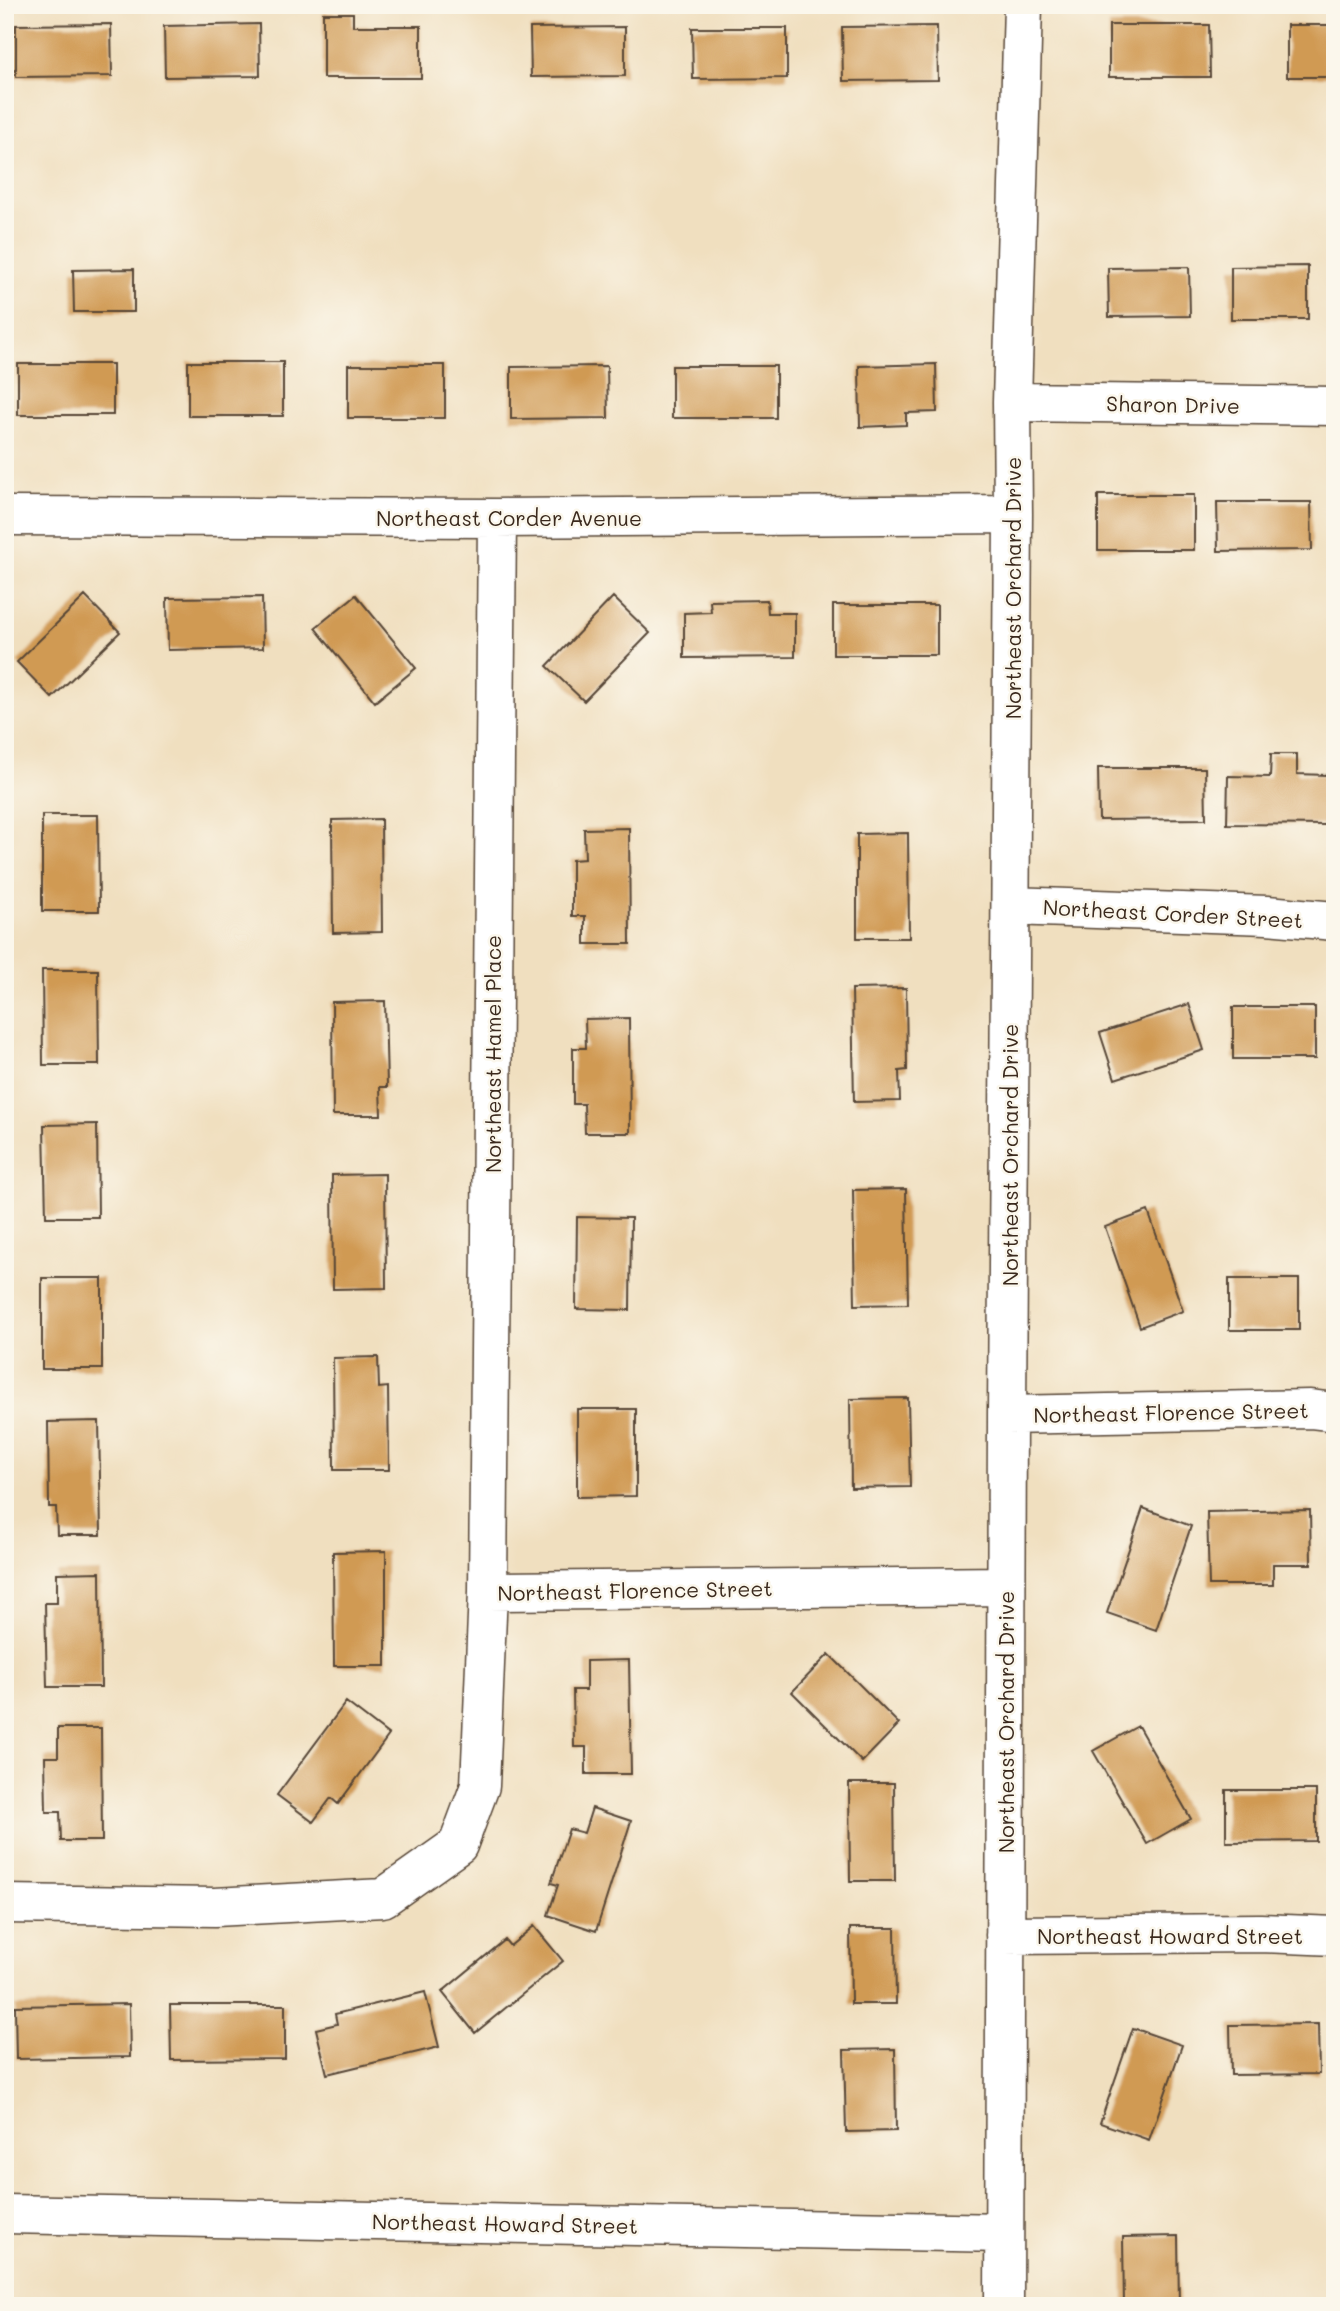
<svg xmlns="http://www.w3.org/2000/svg" width="1340" height="2311" font-family="Mali,sans-serif">
<style>
.building{fill:#d09a52}
.lines{fill:none;stroke-linecap:round;stroke-linejoin:round}
.minor-casing{stroke:#564536;stroke-width:41}
.minor{stroke:#fff;stroke-width:38}
.labels{text-anchor:middle;dominant-baseline:central;stroke-width:5;stroke-linejoin:round;paint-order:stroke}
.street-label{font-size:21px;fill:#3b2a1e;stroke:#fbf7ec}
</style>
<rect width="100%" height="100%" fill="#fbf7ec"/>
<filter id="ink" filterUnits="userSpaceOnUse"><feTurbulence type="fractalNoise" baseFrequency=".0143" numOctaves="2"/><feDisplacementMap in="SourceGraphic" scale="14" xChannelSelector="R" yChannelSelector="G"/><feConvolveMatrix kernelMatrix="1 2 1 2 8 2 1 2 1" color-interpolation-filters="sRGB"/></filter>
<filter id="wash" filterUnits="userSpaceOnUse"><feTurbulence type="fractalNoise" baseFrequency=".00686" numOctaves="4" result="noise"/><feDisplacementMap in="SourceGraphic" scale="28" xChannelSelector="R" yChannelSelector="G"/><feGaussianBlur stdDeviation="1.57" result="paint"/><feColorMatrix in="noise" values="0 0 0 0 0 0 0 0 0 0 0 0 0 0 0 0 0 1.4 0 .05"/><feComposite in="paint" operator="in"/></filter>
<g filter="url(#wash)">
<rect width="100%" height="100%" fill="#f0dfbf"/>
<g id="blocks">
<path class="building" d="M323,13H353V26H421V78H323Z
M111,24L112,76L16,77V25Z
M259,24L260,76L165,77L164,26Z
M1109,25H1209L1210,77H1109Z
M1287,25H1335V77H1287Z
M937,26L938,80L843,81L842,27Z
M625,27V76L531,77L530,28Z
M692,28H787V78L693,79Z
M1308,266V319H1231V267Z
M1189,267L1190,316L1109,317L1108,268Z
M134,269V312H74L73,270Z
M188,362H283V416H188Z
M18,364H113V415H18Z
M936,364L937,412L906,413V425L860,427L859,366Z
M348,365H445V418H348Z
M607,366L608,418L511,419V367Z
M672,366H776V418H672Z
M1098,495H1194V550H1098Z
M1217,502H1311L1312,550L1218,551Z
M356,595L416,668L375,702L315,628Z
M85,596L120,632L52,698L17,662Z
M262,597L263,648L168,650L167,598Z
M613,597L650,633L584,701L547,666Z
M767,600L768,613H795V657L684,658V613L711,612L710,601Z
M833,605H937V655H833Z
M1271,754H1297V774L1327,775L1326,825L1227,824L1228,776L1270,777Z
M1098,768H1205L1206,819L1099,820Z
M42,815H98L99,911H42Z
M381,819L382,932L333,933L332,820Z
M629,828L630,944H585V916H572V860L585,859L584,829Z
M908,833L909,938H857V834Z
M42,970H98L99,1065H43Z
M906,988L907,1070L899,1071L900,1101L854,1102L852,989Z
M385,1001L387,1087H380L381,1115H333L332,1002Z
M1189,1004L1204,1050L1115,1079L1100,1033Z
M1233,1007H1315V1059H1233Z
M629,1018L630,1133H585L584,1104H573V1048H586L585,1019Z
M97,1124L98,1217H46L44,1125Z
M385,1174L386,1288L333,1289L332,1175Z
M906,1189L908,1304L855,1305L853,1190Z
M1148,1211L1183,1311L1140,1327L1105,1227Z
M577,1217L631,1218L630,1310L576,1309Z
M42,1278H102V1369H42Z
M1229,1279H1299V1330H1229Z
M378,1357L379,1388L388,1387L389,1470H334L333,1358Z
M908,1398L910,1487L851,1488L850,1399Z
M577,1409H636V1496L577,1497Z
M99,1421L101,1535H57L56,1507H49L48,1422Z
M1143,1508L1191,1526L1156,1630L1107,1613Z
M1310,1510L1311,1564H1273V1585H1209L1207,1512Z
M386,1551V1666H334L333,1552Z
M100,1572L101,1687H47L45,1603H57V1573Z
M829,1654L899,1724L862,1762L792,1692Z
M629,1660L631,1774H586V1747H574L573,1690H586V1661Z
M346,1702L389,1735L338,1804L331,1798L313,1822L277,1795Z
M1138,1726L1191,1819L1147,1844L1093,1751Z
M58,1728H101L102,1841H61L60,1812H46L45,1757H58Z
M849,1783H894L895,1881H850Z
M1226,1790H1316V1841L1226,1842Z
M592,1808L631,1821L596,1931L548,1915L558,1885L551,1883L569,1829L584,1833Z
M534,1926L563,1961L475,2033L442,1992L505,1940L510,1946Z
M850,1928H895L896,2004H851Z
M425,1992L439,2047L327,2074L316,2029L337,2024L335,2014Z
M129,2004L130,2057L16,2059L15,2006Z
M170,2005H285V2059L171,2060Z
M1318,2024L1319,2074L1231,2075L1230,2025Z
M1133,2028L1182,2045L1149,2140L1100,2123Z
M895,2049L896,2131L846,2132L844,2050Z
M1178,2236L1179,2306H1124L1123,2237Z"/>
</g>
</g>
<g filter="url(#ink)">
<use href="#blocks" fill-opacity="0" stroke="#564536" stroke-width="2"/>
<g class="lines">
<defs>
<path id="minor" d="M1012,402L1335,406
M5,516L497,518L1013,514
M1011,906L1267,915L1335,921
M1007,1415L1310,1409L1335,1412
M488,1591L1006,1586
M5,1904L215,1907L383,1898L458,1845L480,1786L488,1591L497,518
M1005,1935L1260,1933L1335,1936
M5,2214L1004,2233
M1004,2306L1007,1415L1013,514L1012,402L1023,5"/>
</defs>
<use href="#minor" class="minor-casing"/>
<use href="#minor" class="minor"/>
</g>
</g>
<g class="labels">
<g class="street-label">
<text transform="translate(1173 404) rotate(1)">Sharon Drive</text>
<text x="509" y="517">Northeast Corder Avenue</text>
<text transform="translate(1012 588) rotate(-90)">Northeast Orchard Drive</text>
<text transform="translate(1173 913) rotate(3)">Northeast Corder Street</text>
<text transform="translate(492 1054) rotate(-90)">Northeast Hamel Place</text>
<text transform="translate(1009 1155) rotate(-90)">Northeast Orchard Drive</text>
<text transform="translate(1171 1412) rotate(-1)">Northeast Florence Street</text>
<text transform="translate(635 1590) rotate(-1)">Northeast Florence Street</text>
<text transform="translate(1005 1722) rotate(-90)">Northeast Orchard Drive</text>
<text x="1170" y="1935">Northeast Howard Street</text>
<text transform="translate(505 2223) rotate(1)">Northeast Howard Street</text>
</g>
</g>
<rect width="1340" height="2311" fill="none" stroke="#fbf7ec" stroke-width="28"/>
</svg>
